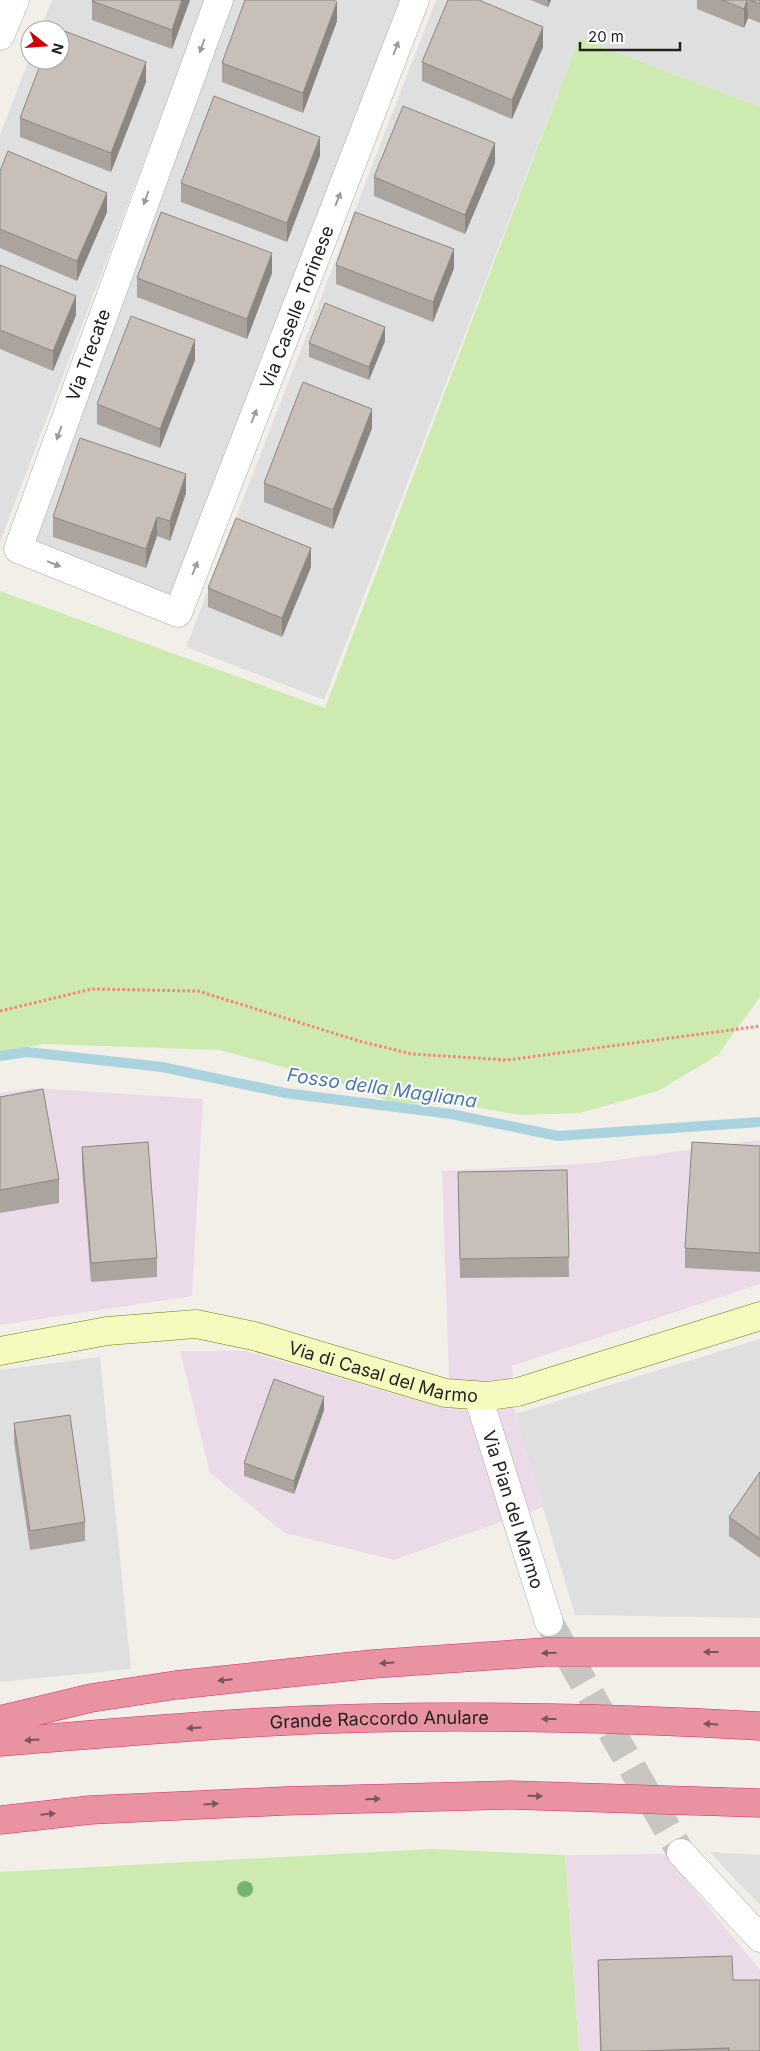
<svg xmlns="http://www.w3.org/2000/svg" width="760" height="2051" font-family="Inter,sans-serif">
<style>
.residential{fill:#e0dfdf}
.industrial{fill:#ebdbe8}
.grass{fill:#cdebb0}
.lines{fill:none;stroke-linecap:round;stroke-linejoin:round}
.stream{stroke:#aad3df;stroke-width:10}
.minor-tunnel{stroke:#c8c6c1;stroke-width:28;stroke-dasharray:28 14;stroke-linecap:butt}
.minor-casing{stroke:#a9a9a9;stroke-width:29}
.secondary-casing{stroke:#707d05;stroke-width:29}
.motorway-casing{stroke:#dc2a67;stroke-width:29}
.path{stroke:#fa8072;stroke-width:3;stroke-dasharray:2.5 2.5;stroke-linecap:butt}
.minor{stroke:#fff;stroke-width:28}
.secondary{stroke:#f7fabf;stroke-width:28}
.motorway{stroke:#e892a2;stroke-width:28}
.tree{fill:#74b475}
.wall{fill:#aba49e}
.shaded-wall{fill:#8b8681}
.building{fill:#c7bfb8;stroke:#8b8681}
.oneway{fill:#9c9c9c}
.oneway2{fill:#7b545c}
.labels{text-anchor:middle;dominant-baseline:central;stroke-width:4;stroke-linejoin:round;paint-order:stroke}
.street-label{font-size:18px;fill:#222;stroke:#fff}
.water-label{font-size:19px;font-style:italic;fill:#4a7aab;stroke:#fff}
</style>
<rect width="100%" height="100%" fill="#f2efe9"/>
<path class="residential" d="M52,0H205L0,542V135L30,57V60H60V30H40Z
M234,0H400L171,597L33,540Z
M436,0H760V107L579,38L324,700L186,647Z
M760,1339V1618L575,1615L515,1414Z
M100,1357L131,1669L0,1682V1370Z
M710,1852L760,1855V1905L730,1874Z"/>
<path class="industrial" d="M35,1088L203,1099L192,1296L0,1325V1093Z
M760,1140V1284L512,1366L515,1413L543,1507L394,1560L285,1533L210,1473L180,1351H246L450,1410L442,1171L595,1163Z
M665,1854L760,1970V2051H579L565,1855Z"/>
<path class="grass" d="M579,38L760,107V997L718,1055L658,1091L580,1113L520,1115L463,1105L394,1103L331,1080L220,1050L43,1044L0,1052V591L325,708Z
M432,1849L565,1855L579,2051H0V1872Z"/>
<g class="lines">
<path class="stream" d="M0,1056L27,1052L162,1067L285,1093L451,1114L558,1136L760,1122"/>
<path class="minor-tunnel" d="M549,1622L681,1853"/>
<defs>
<g id="minor">
<path id="s1" d="M219,0L18,549L178,613L415,0"/>
<path d="M0,36L15,0"/>
<path id="s2" d="M478,1396L549,1622"/>
<path d="M681,1853L760,1938"/>
</g>
<g id="secondary">
<path id="s3" d="M0,1351L107,1331L196,1324L254,1336L445,1393L488,1396L518,1392L760,1316"/>
</g>
<g id="motorway">
<path d="M0,1720L91,1698L176,1685L373,1664L546,1652H760"/>
<path id="s4" d="M0,1742C89,1735 178,1727 267,1722C430,1713 597,1717 760,1726"/>
<path d="M0,1820L90,1810L284,1801L511,1795L760,1803"/>
</g>
</defs>
<use href="#minor" class="minor-casing"/>
<use href="#secondary" class="secondary-casing"/>
<use href="#motorway" class="motorway-casing"/>
<path class="path" d="M0,1011L92,989L198,991L359,1041L412,1054L507,1060L760,1026"/>
<use href="#minor" class="minor"/>
<use href="#secondary" class="secondary"/>
<use href="#motorway" class="motorway"/>
</g>
<circle class="tree" cx="245" cy="1889" r="8"/>
<path class="wall" d="M190,0L172,49L92,20V1Z
M530,0H551L548,7Z
M697,0H760V23L748,18L744,28L697,9Z
M337,21L303,113L222,82V63Z
M543,47L512,119L422,81V62Z
M146,82L111,172L20,137V118Z
M320,156L287,242L181,202V183Z
M495,163L465,234L374,196V177Z
M0,171L107,212L77,281L0,248Z
M0,265L76,315L53,371L0,349Z
M336,265L454,268L433,322L336,284Z
M272,273L247,339L137,297V278Z
M385,341L369,380L309,357V343Z
M195,360L160,448L97,424V404Z
M372,428L333,529L264,502V483Z
M186,493L170,541L157,536L146,568L53,537V517Z
M311,567L282,637L208,607V588Z
M0,1097L59,1179V1203L0,1213Z
M760,1146V1272L685,1268V1248Z
M82,1147L157,1258V1277L91,1282L82,1167Z
M567,1170L569,1277L460,1278L458,1172Z
M324,1410L294,1494L244,1476V1463Z
M14,1423L85,1522V1541L30,1550L14,1442Z
M760,1472V1558L729,1536V1517Z
M598,1960L733,1980L760,2051H600Z"/>
<path class="shaded-wall" d="M182,0H190L172,49V30Z
M548,0H551L548,7Z
M747,0L748,18L744,28V9Z
M337,2V21L303,113V93Z
M543,27V47L512,119V100Z
M146,62V82L111,172V153Z
M320,137V156L287,242V223Z
M495,143V163L465,234V215Z
M107,193V212L77,281V261Z
M454,249V268L433,322V302Z
M272,253V273L247,339V319Z
M76,296V315L53,371V351Z
M385,327V341L369,380V367Z
M195,340V360L160,448V429Z
M372,409V428L333,529V510Z
M186,474V493L170,541V521Z
M157,517V536L146,568V549Z
M311,548V567L282,637V618Z
M324,1397V1410L294,1494V1481Z"/>
<path class="building" d="M93,0H182L172,30L92,1Z
M245,0H333L337,2L303,93L222,63Z
M448,0H479L543,27L512,100L422,62Z
M722,0H747L744,9Z
M750,0H760V4Z
M54,27L146,62L111,153L20,118L42,60H60V30H53Z
M214,96L320,137L287,223L181,183Z
M403,106L495,143L465,215L374,177Z
M8,151L107,193L77,261L0,229V171Z
M161,212L272,253L247,319L137,278Z
M355,212L454,249L433,302L336,265Z
M0,265L76,296L53,351L0,330Z
M325,303L385,327L369,367L309,343Z
M131,316L195,340L160,429L97,404Z
M303,382L372,409L333,510L264,483Z
M80,438L186,474L170,521L157,517L146,549L53,517Z
M236,518L311,548L282,618L208,588Z
M43,1089L59,1179L0,1190V1097Z
M148,1142L157,1258L91,1263L82,1147Z
M692,1142L760,1146V1253L685,1248Z
M567,1170L569,1257L460,1259L458,1172Z
M274,1379L324,1397L294,1481L244,1463Z
M70,1415L85,1522L30,1531L14,1423Z
M760,1472V1539L729,1517Z
M732,1956L733,1980H760V2051H729V2048L641,2051H601L598,1960Z"/>
<defs><path id="oneway-solid" d="M-6-.8H1V-3.2L6.5 0L1 3.2V.8H-6Z" transform="scale(1.25)"/></defs>
<g class="oneway">
<use href="#oneway-solid" transform="translate(202 46) rotate(110)"/>
<use href="#oneway-solid" transform="translate(396 48) rotate(-69)"/>
<use href="#oneway-solid" transform="translate(146 198) rotate(110)"/>
<use href="#oneway-solid" transform="translate(338 199) rotate(-69)"/>
<use href="#oneway-solid" transform="translate(254 416) rotate(-69)"/>
<use href="#oneway-solid" transform="translate(59 433) rotate(110)"/>
<use href="#oneway-solid" transform="translate(54 564) rotate(22)"/>
<use href="#oneway-solid" transform="translate(195 568) rotate(-69)"/>
</g>
<g class="oneway2">
<use href="#oneway-solid" transform="translate(711 1652) rotate(180)"/>
<use href="#oneway-solid" transform="translate(549 1653) rotate(178)"/>
<use href="#oneway-solid" transform="translate(387 1663) rotate(177)"/>
<use href="#oneway-solid" transform="translate(225 1680) rotate(174)"/>
<use href="#oneway-solid" transform="translate(549 1719) rotate(-180)"/>
<use href="#oneway-solid" transform="translate(711 1724) rotate(-177)"/>
<use href="#oneway-solid" transform="translate(194 1728) rotate(176)"/>
<use href="#oneway-solid" transform="translate(32 1740) rotate(176)"/>
<use href="#oneway-solid" transform="translate(535 1796) rotate(2)"/>
<use href="#oneway-solid" transform="translate(373 1799) rotate(-1)"/>
<use href="#oneway-solid" transform="translate(211 1804) rotate(-3)"/>
<use href="#oneway-solid" transform="translate(48 1814) rotate(-6)"/>
</g>
<g class="labels">
<g class="street-label">
<text stroke="none"><textPath href="#s1" startOffset="1085">Via Caselle Torinese</textPath></text>
<text transform="translate(88 355) rotate(-70)">Via Trecate</text>
<text stroke="none"><textPath href="#s3" startOffset="392">Via di Casal del Marmo</textPath></text>
<text stroke="none"><textPath href="#s2" startOffset="119">Via Pian del Marmo</textPath></text>
<text stroke="none"><textPath href="#s4" startOffset="380">Grande Raccordo Anulare</textPath></text>
</g>
<g class="water-label">
<text transform="translate(382 1088) rotate(8)">Fosso della Magliana</text>
</g>
</g>
<g transform="translate(45 45) rotate(107)"><circle r="24" fill="#ffffff" stroke="#a7a7a7"/>
<path d="M0-4L9 19L0 12L-9 19Z" fill="#d40000"/>
<text y="-8" font-size="14" font-weight="bold" text-anchor="middle" fill="#222222">N</text>
</g>
<path d="M580 42v8h100v-8" fill="none" stroke="#222222" stroke-width="2.5"/>
<text x="588" y="42" font-size="15" fill="#222222" stroke="#ffffff" stroke-width="4" paint-order="stroke">20 m</text>
</svg>
